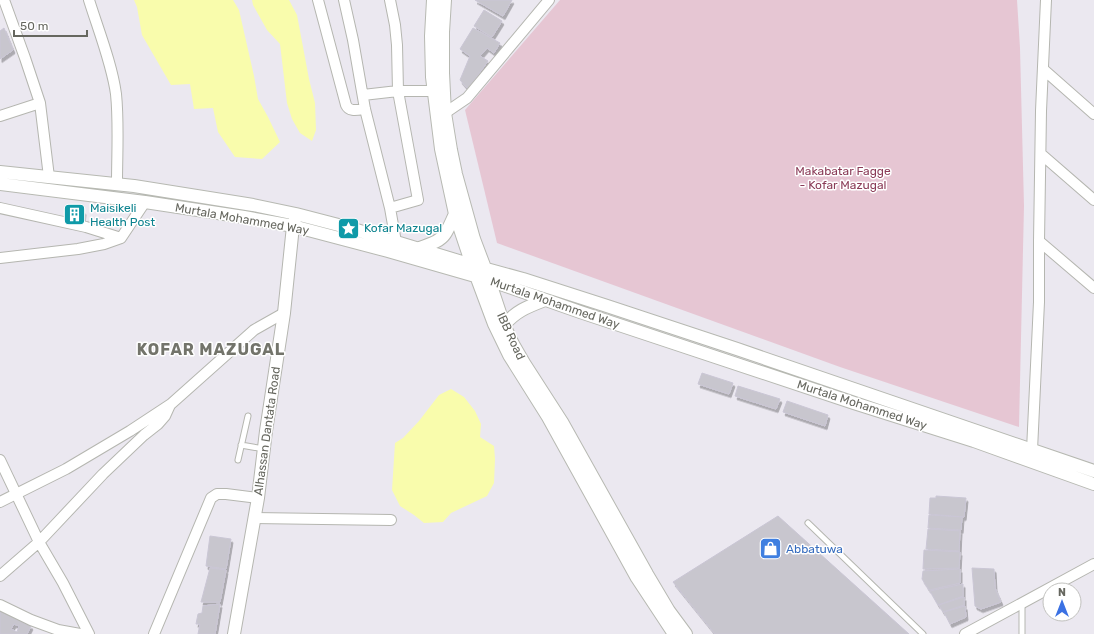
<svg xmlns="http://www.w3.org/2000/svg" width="1094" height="634" font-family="Rubik,sans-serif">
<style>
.green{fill:#e6c6d3}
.water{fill:#f9fcac}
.building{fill:#c8c6ce;stroke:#cac6d5;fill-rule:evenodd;filter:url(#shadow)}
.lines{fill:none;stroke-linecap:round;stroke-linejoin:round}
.service-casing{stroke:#b5b6b0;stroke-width:7}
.minor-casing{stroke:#b5b6b0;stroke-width:12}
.tertiary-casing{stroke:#b5b6b0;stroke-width:14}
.secondary-casing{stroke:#b7b9b2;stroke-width:14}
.service{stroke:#fff;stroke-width:5}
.minor{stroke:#fff;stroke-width:10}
.tertiary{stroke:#fff;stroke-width:12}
.secondary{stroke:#fff;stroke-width:12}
.labels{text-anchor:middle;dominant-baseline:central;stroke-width:3;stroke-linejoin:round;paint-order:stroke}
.park-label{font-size:12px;fill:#8a3b57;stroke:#fff}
.culture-label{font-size:12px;fill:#0d838f;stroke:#fff;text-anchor:start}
.street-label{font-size:12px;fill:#66675f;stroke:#fff}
.shop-label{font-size:12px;fill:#366cbe;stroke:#fff;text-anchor:start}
.district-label{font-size:16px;font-weight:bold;letter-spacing:1px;fill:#73746b;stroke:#fff}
</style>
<defs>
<filter id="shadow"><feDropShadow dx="2" dy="3.5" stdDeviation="0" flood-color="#0004"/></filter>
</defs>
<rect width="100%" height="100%" fill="#ebe8f0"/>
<path class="green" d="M560,0H1017L1020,48L1024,206L1019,427L840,367L497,243L465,110Z"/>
<path class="water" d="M134,0H233L239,10L254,76L258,99L268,117L280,142L262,159L235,157L218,132L213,108L194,109L190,84L171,85L142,35L137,7Z
M252,0H289L297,15L309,79L315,103L316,130L312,141L300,133L292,119L287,103L280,44L267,30L253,5Z
M451,389L464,397L475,411L481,424L480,437L494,446L495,459L494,483L487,496L451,513L443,522L424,523L414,515L400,506L392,490L395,443L403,438L419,421L439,395Z"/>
<path class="building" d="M475,0H512L503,16Z
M484,10L502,21L492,37L474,26Z
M4,28L13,50L0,59V31Z
M473,28L500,43L494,53L487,48L480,56L488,61L468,89L460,80L470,56L460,49Z
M65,208L84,211L83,222L64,220Z
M702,373L733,383L729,394L698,384Z
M738,386L780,399L776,409L735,396Z
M787,401L828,415L825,426L783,412Z
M936,496L966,498L964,517L929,514L930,498H936Z
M929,515L962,517L961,530L928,528Z
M778,516L909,634H715L673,582Z
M928,529L960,531L959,551L926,549Z
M210,536L231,539L226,569L206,566Z
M924,550L960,552L959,568L923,569Z
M210,568L226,570L220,602H201Z
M972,568L994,569L995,588L1001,602L981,609L975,606Z
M960,569V583L929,590L922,579L923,571Z
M963,584V596L938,605L930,591Z
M964,597V605L943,612L939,605Z
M220,604L215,634H198L200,624H196L198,614L202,613L203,606Z
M965,606L966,617L950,624L944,612Z
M0,611L31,626L27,634H0ZM14,624L19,626L17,632L11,629Z"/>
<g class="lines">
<defs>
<path id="service" d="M241,445L264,449
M238,460L248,416
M808,523L923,634
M1022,634V603"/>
<path id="minor" d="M4,0L25,58L40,103L49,177
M89,0C98,29 112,64 116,94C119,123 117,154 117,183
M318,0L346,105C349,112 357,110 365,109
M344,0L353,40L365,109L390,208L396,242
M1043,69L1094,114
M363,95L398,91H433
M445,113L467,98L549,0
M0,116L40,103
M1041,154L1094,200
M0,208L86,227L121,238
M390,208L418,200L398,91L397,45L395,25L390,0
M1039,241L1094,288
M0,258L78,249L104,244L121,238L145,202
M1032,450L1039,302V241L1041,111L1046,0
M0,460L39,542L63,583L89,634
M0,502L66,469L130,431L171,404L254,330L284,313
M254,518L391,520
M0,576L39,542L103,474L144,435L158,424L165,416L170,405
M0,605L31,620L58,630L80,634
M154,634L211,498L217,494H226L258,498
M965,634L1094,564"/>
<path id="tertiary" d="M234,634L258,498L266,431L284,313L293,226L296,216"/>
<path id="secondary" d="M433,0L431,36L432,77L441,149L455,214L472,265L494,324L509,355L548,417L637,578L674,634
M445,0L443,32V73L445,113L451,150L456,174L474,239L485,268L504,325L513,344L524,363L562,422L647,574L669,611L686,634
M0,172L134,186L253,205L296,214L350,228L472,265L523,279L607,306L737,349L1094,471
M0,184L145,202L244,217L293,226L388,251L489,280L580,312L854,403L974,441L1094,484
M417,249C426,245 439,243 445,234C449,228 452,220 455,214
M504,325C516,311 527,307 545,300"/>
</defs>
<use href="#service" class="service-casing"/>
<use href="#minor" class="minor-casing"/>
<use href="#tertiary" class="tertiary-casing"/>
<use href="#secondary" class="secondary-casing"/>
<use href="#service" class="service"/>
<use href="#minor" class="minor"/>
<use href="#tertiary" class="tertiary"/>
<use href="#secondary" class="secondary"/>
</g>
<defs>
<symbol id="building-square" viewBox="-11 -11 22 22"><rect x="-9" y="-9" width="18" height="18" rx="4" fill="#0f9aa8" stroke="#fff"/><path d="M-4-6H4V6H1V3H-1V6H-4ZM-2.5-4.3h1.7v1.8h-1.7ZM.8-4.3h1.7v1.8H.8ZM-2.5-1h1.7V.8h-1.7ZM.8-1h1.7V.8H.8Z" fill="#fff"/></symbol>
<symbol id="sight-square" viewBox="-11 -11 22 22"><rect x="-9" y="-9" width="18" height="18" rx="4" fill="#0f9aa8" stroke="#fff"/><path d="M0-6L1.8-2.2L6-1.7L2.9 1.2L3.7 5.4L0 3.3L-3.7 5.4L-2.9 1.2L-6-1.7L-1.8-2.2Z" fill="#fff"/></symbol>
<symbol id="shop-square" viewBox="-11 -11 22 22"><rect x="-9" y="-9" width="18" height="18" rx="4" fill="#3f7fe0" stroke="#fff"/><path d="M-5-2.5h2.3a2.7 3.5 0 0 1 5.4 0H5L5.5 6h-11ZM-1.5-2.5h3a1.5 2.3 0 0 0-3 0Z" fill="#fff"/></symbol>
</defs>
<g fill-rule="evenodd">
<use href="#building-square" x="62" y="202" width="25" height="25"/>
<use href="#sight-square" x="336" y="216" width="25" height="25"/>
<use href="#shop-square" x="758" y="536" width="25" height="25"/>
</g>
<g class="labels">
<g class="park-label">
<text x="843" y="171">Makabatar Fagge<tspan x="843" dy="14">- Kofar Mazugal</tspan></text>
</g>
<g class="culture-label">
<text x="90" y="208">Maisikeli<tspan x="90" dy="14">Health Post</tspan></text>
<text x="364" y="228">Kofar Mazugal</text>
</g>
<g class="street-label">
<text transform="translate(242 219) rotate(10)">Murtala Mohammed Way</text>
<text transform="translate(555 303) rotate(19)">Murtala Mohammed Way</text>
<text transform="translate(511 336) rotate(65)">IBB Road</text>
<text transform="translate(862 405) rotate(18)">Murtala Mohammed Way</text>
<text transform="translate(267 431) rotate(-82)">Alhassan Dantata Road</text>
</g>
<g class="shop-label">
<text x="786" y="549">Abbatuwa</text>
</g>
<g class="district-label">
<text x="211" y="349">KOFAR MAZUGAL</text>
</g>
</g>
<g transform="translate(1062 602)"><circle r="19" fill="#ffffff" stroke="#c2c2bf"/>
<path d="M0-3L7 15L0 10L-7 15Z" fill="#3b71e3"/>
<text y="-6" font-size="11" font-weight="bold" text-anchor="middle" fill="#66675f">N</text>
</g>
<path d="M14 30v6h73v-6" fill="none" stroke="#66675f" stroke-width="2"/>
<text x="20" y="30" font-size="12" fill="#66675f" stroke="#ffffff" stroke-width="3" paint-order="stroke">50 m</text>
</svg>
